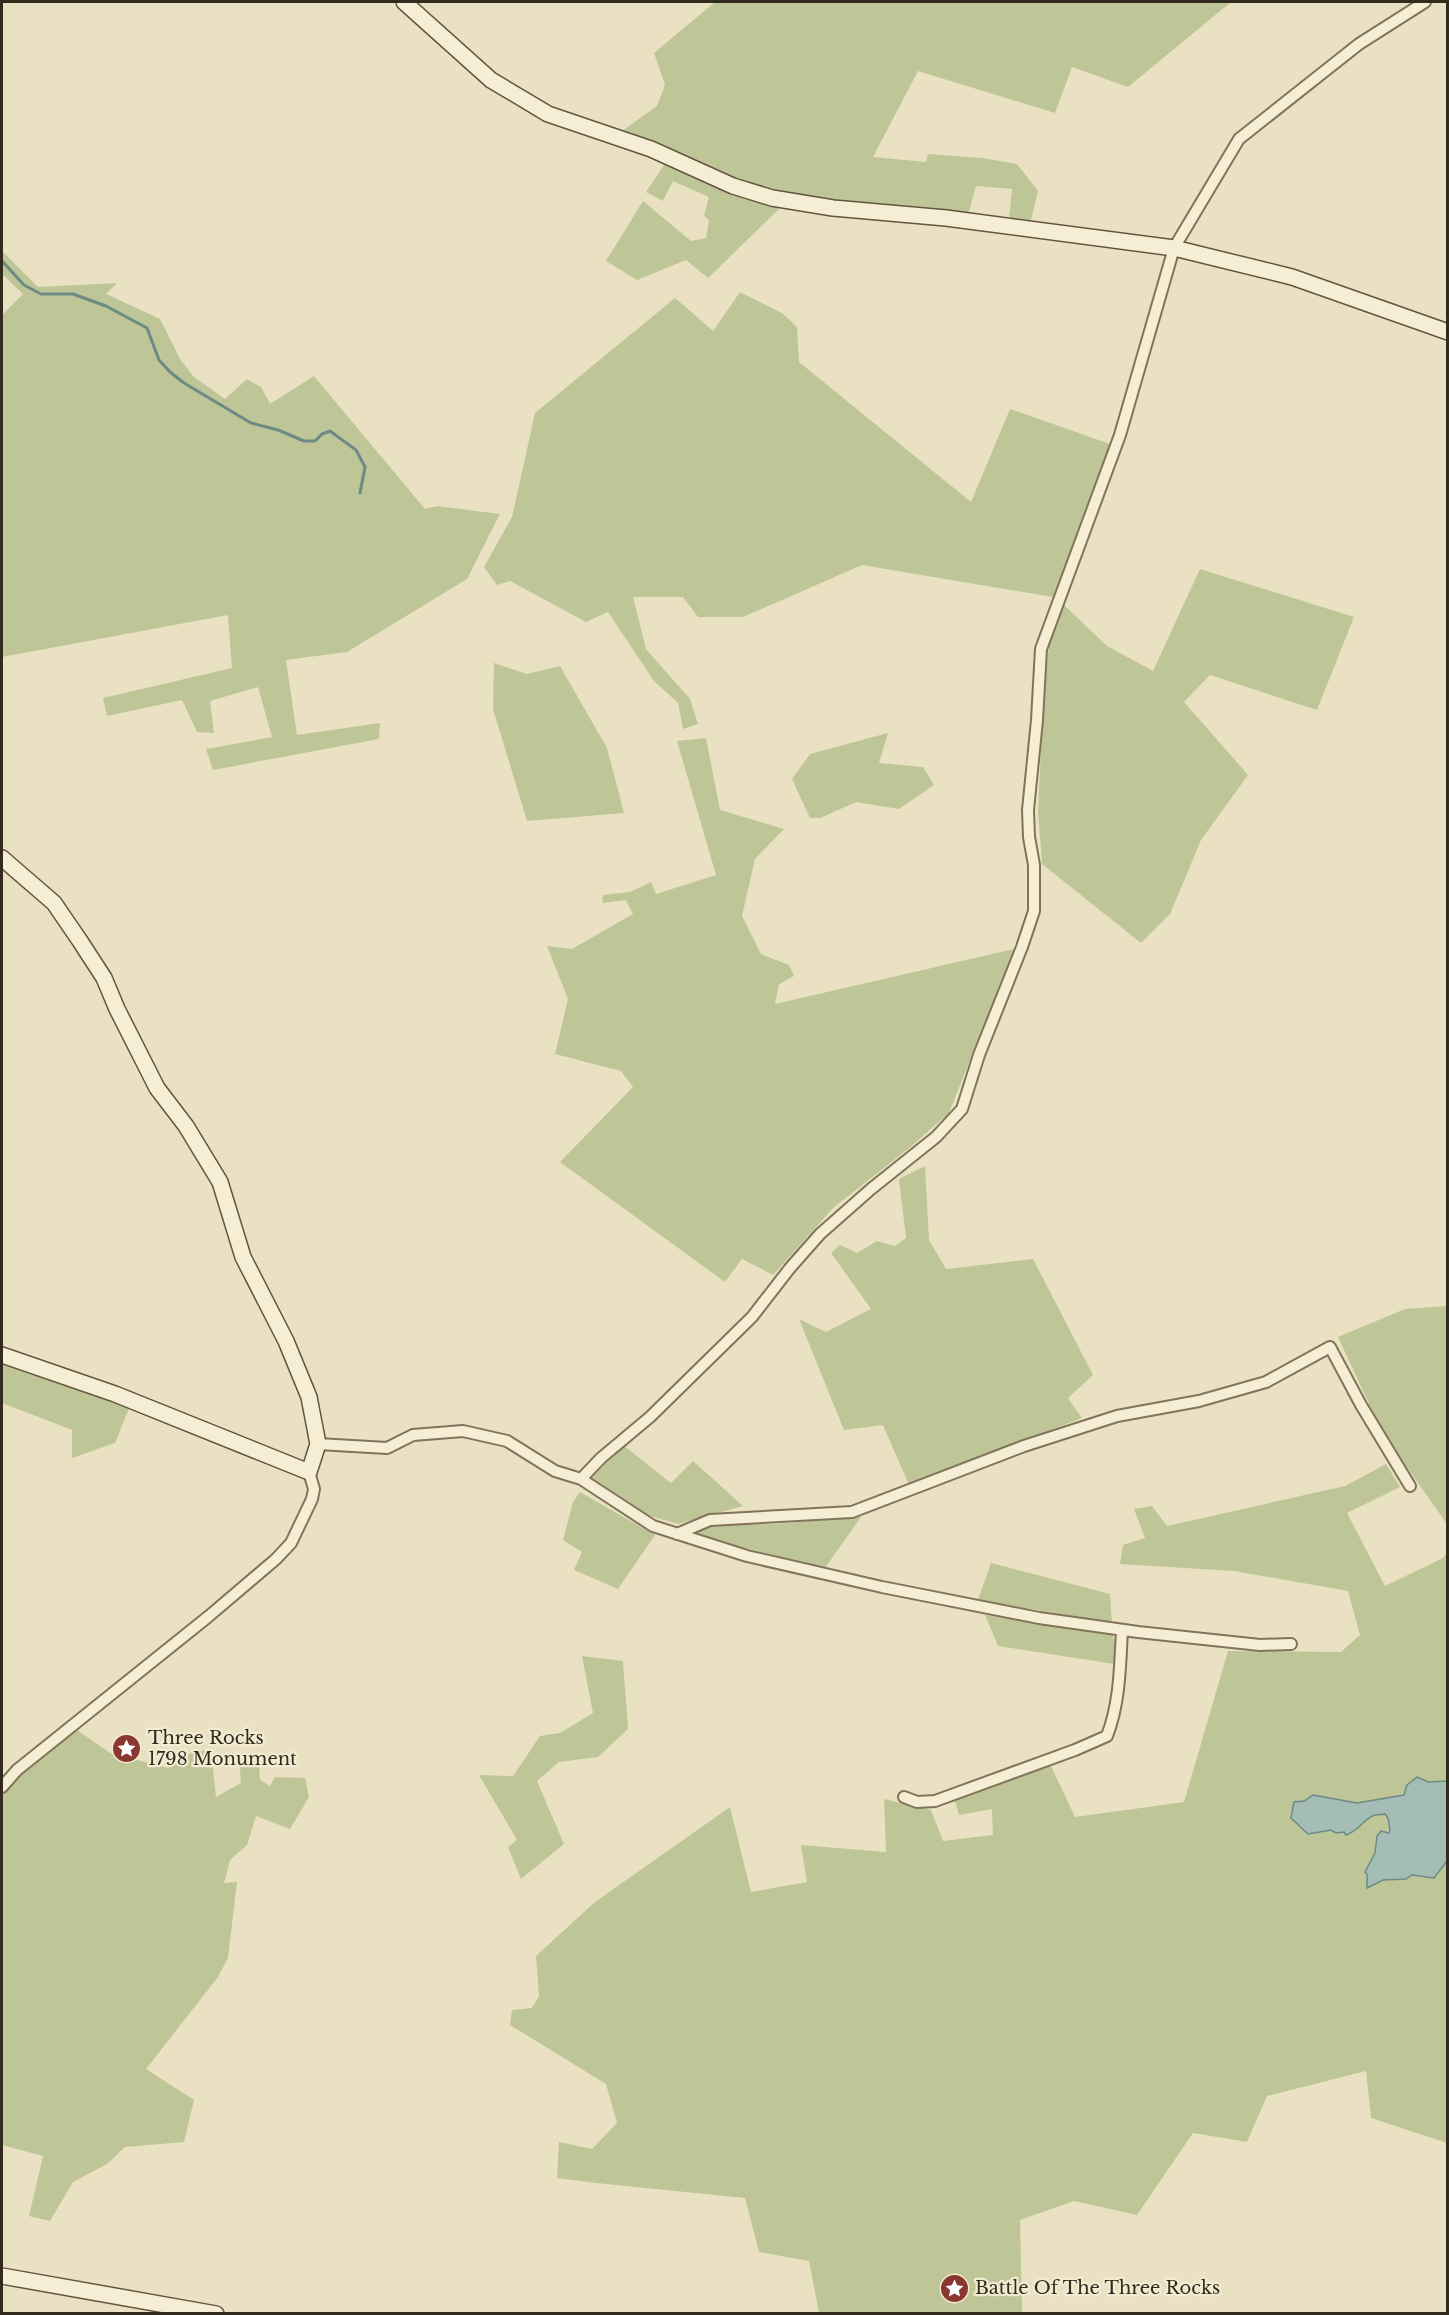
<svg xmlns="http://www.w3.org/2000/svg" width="1449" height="2315" font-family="'Libre Baskerville',serif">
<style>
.green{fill:#bec698}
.water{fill:#a4bdb7;stroke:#6d8a85;stroke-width:1.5}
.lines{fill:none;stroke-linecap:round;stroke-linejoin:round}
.stream{stroke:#6d8a85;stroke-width:3}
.street-casing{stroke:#82735b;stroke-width:14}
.secondary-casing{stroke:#64543f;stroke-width:18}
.street{stroke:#f5eed5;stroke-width:10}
.secondary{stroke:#f5eed5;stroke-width:15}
.labels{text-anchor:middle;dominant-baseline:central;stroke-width:4.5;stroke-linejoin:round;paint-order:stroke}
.poi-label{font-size:18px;fill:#332a1e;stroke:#f2ebd2;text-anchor:start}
</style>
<rect width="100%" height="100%" fill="#eae1c3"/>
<path class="green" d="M715,2H1231L1128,87L1072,67L1055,113L918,71L873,157L926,162L928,154L983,158L1017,164L1038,191L1030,224L1009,218L1012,189L976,186L968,215L833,203L757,189L704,167L664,145L622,131L657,106L665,85L654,53Z
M666,162L744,199L780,208L708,278L686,260L637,280L606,261L643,201L691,241L706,238L709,220L704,216L709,197L673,181L663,201L646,192Z
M2,251L38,287L117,283L106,294L160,319L180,359L193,376L225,399L247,379L261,387L270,404L314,376L425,509L437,506L500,514L467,579L347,652L286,660L297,735L380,723L379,739L213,770L206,749L272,737L258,687L210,701L214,733L197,732L182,700L107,716L103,698L232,668L228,615L2,657V315L23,294L2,274Z
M740,292L782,313L797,327L799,362L971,502L1010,409L1110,444L1090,508L1053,597L862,565L743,617H698L683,597H633L646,649L690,699L698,724L683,729L678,703L654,681L608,612L586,622L510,581L497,585L484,567L512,517L535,413L675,298L713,331Z
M1200,569L1354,617L1317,710L1210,675L1184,702L1248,775L1201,840L1170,914L1141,943L1042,864L1038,811L1044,684L1050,639L1064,605L1107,646L1153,671Z
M494,663L527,674L560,666L607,748L624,813L527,821L493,709Z
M888,733L879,763L923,767L934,785L899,809L856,802L820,818H810L792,779L810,754Z
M706,738L720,810L784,829L755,859L742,916L761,954L789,965L794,976L779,984L775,1004L1014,949L949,1113L908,1149L833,1208L773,1275L742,1259L725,1282L560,1162L633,1087L621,1071L555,1054L568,999L547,946L572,949L633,914L626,900L602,903L603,895L630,892L651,882L656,894L716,875L677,741Z
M925,1166L929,1240L946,1269L1033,1259L1093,1375L1068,1398L1082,1418L909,1485L883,1425L844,1430L799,1319L826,1332L871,1309L831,1253L840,1245L857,1253L877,1241L895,1246L906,1238L899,1179Z
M1447,1306V1524L1382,1432L1338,1337L1405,1309Z
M2,1361L130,1406L115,1443L72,1458V1430L2,1403Z
M623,1445L671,1483L693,1461L743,1506L678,1524L647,1515L591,1479Z
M1386,1464L1400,1487L1347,1513L1385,1586L1443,1558L1447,1553V2143L1371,2118L1366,2071L1267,2096L1247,2142L1193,2133L1137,2215L1074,2201L1020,2220L1022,2313H819L809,2261L759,2252L745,2198L596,2183L557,2178L559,2142L592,2149L617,2123L606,2084L510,2025L512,2010L532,2008L539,1996L536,1956L595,1902L730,1807L751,1892L807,1882L801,1845L886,1852L884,1799L931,1810L943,1841L993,1835L992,1809L959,1815L954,1798L1050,1764L1075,1817L1184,1802L1228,1651L1341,1652L1360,1635L1348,1591L1234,1571L1120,1564L1123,1545L1145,1538L1134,1509L1152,1506L1167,1526L1345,1486Z
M580,1492L655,1535L618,1589L574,1570L582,1552L563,1540L573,1502Z
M861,1517L825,1568L692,1534L715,1525L775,1524Z
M991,1563L1110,1594L1112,1623L978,1600Z
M985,1615L1112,1634L1118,1650L1114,1664L998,1646Z
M582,1656L623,1661L628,1729L598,1757L559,1762L537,1781L564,1844L521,1879L508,1847L517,1840L479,1775L513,1776L540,1736L560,1733L593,1713Z
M77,1730L110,1753L168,1768L183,1755L211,1749L216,1797L241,1783L239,1757L259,1762L260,1780L270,1786L275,1777L305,1778L309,1797L290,1829L256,1816L247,1845L230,1860L224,1883L237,1882L228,1958L218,1977L146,2069L194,2100L184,2142L125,2147L107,2164L73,2182L50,2221L29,2216L43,2156L2,2145V1796L20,1775Z"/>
<path class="water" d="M1417,1777L1428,1782L1447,1781V1861L1434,1878L1412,1875L1406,1879L1383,1880L1367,1888V1874L1365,1872L1375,1853L1377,1836L1381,1831L1389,1833L1390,1830L1388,1818L1385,1814C1382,1815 1378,1814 1375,1815C1364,1818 1359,1831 1346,1835L1344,1832L1336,1833L1331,1830L1308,1834L1291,1818L1294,1802L1304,1801L1313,1795L1357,1803L1404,1795L1407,1785Z"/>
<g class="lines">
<path class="stream" d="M2,261L24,285L41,294H73L106,306L147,328L159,360L170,372L184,383L251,423L278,430L304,441H315L322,434L330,431L356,450L365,467L360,493"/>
<defs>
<path id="street" d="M318,1444L387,1448L413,1435L463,1431L507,1441L555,1471L581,1479L653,1526L747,1556L882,1587L1039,1618L1138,1632L1260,1645L1291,1644
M581,1479L601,1458L650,1417L752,1317L790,1268L820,1234L871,1189L936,1137L962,1109L979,1055L1022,947L1034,911V865L1029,837L1028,810L1037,720L1041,649L1120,435L1174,248L1239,139L1359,44L1425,2
M677,1534L710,1520L852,1512L1024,1446L1117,1416L1199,1401L1266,1382L1330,1347L1361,1405L1410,1486
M2,1787L17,1770L209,1616L276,1559L291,1543L312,1499L314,1489L309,1472
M904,1797L917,1802L935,1801L1075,1750L1107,1736C1120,1702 1120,1666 1122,1630"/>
<path id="secondary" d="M404,2L491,80L548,114L651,149L733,186L772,198L833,208L946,218L1174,248L1292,277L1448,332
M2,858L54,903L80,941L104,978L117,1009L157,1088L186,1126L220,1182L243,1257L286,1341L309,1397L318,1444L309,1472L115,1394L2,1355
M2,2276L216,2314"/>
</defs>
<use href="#street" class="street-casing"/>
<use href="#secondary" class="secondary-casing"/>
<use href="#street" class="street"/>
<use href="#secondary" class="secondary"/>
</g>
<defs>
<symbol id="sight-disc" viewBox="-11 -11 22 22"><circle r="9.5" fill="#8b3731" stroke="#f2ebd2"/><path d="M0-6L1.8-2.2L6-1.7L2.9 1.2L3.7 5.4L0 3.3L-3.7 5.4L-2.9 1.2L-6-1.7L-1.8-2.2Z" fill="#fff"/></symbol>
</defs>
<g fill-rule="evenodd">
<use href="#sight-disc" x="110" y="1732" width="33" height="33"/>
<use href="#sight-disc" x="938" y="2272" width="33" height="33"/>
</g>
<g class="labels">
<g class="poi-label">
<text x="148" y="1738">Three Rocks<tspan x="148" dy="21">1798 Monument</tspan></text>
<text x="975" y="2288">Battle Of The Three Rocks</text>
</g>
</g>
<rect width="1449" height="2315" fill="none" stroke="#332a1e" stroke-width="6"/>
</svg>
